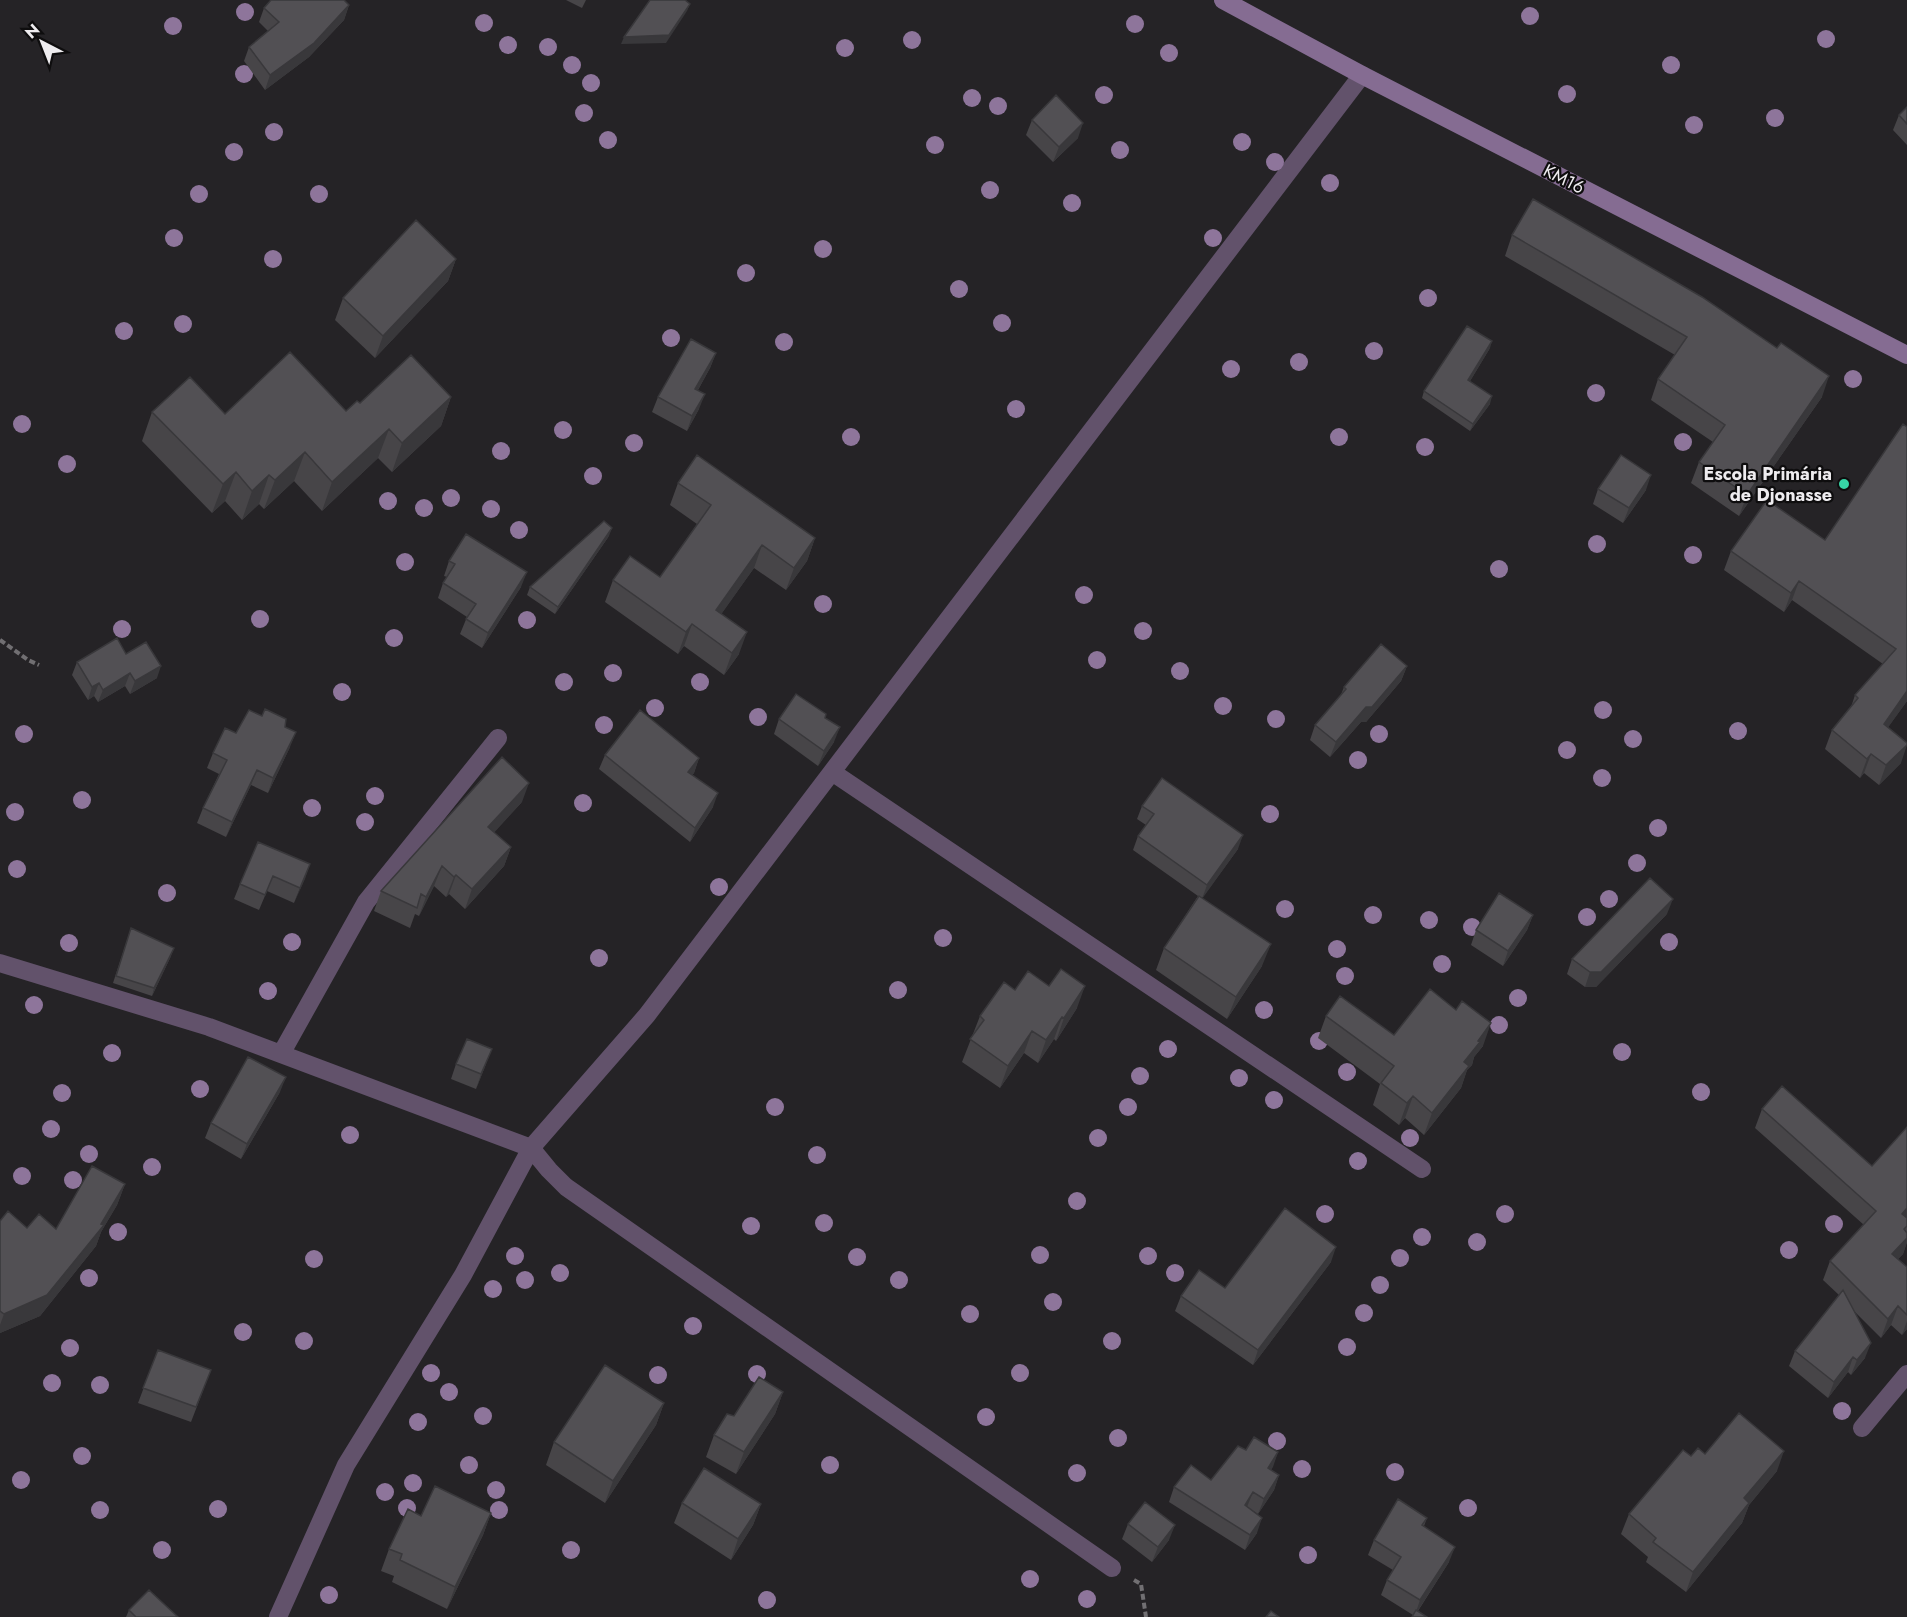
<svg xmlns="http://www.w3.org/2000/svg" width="1907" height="1617" font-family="Jost,sans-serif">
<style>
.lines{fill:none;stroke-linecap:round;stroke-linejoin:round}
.path{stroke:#716f72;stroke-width:4;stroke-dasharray:6 3;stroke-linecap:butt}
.street{stroke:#62526b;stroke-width:18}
.secondary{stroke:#856c92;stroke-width:18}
.tree{fill:#8e759b}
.wall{fill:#474548}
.shaded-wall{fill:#39383b}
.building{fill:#525054;stroke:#39383b;stroke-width:1.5}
.poi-dot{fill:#37d4a6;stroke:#0e0d0e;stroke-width:2}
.labels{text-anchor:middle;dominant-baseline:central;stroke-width:4.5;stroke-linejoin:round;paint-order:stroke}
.street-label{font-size:18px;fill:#eeecef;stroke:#0e0d0e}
.poi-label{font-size:18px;font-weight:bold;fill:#eeecef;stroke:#0e0d0e;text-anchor:end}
</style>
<rect width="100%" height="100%" fill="#252326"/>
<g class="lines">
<path class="path" d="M0,640L28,660L39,665
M1134,1580L1141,1584L1146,1617"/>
<path class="street" d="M832,772L1422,1169
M0,963L209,1027L531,1148L549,1170L566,1187L1112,1568
M281,1054L366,902L498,738
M1862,1428L1907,1374
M278,1617L346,1465L463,1275L531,1148L647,1015L1362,75"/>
<path class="secondary" d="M1223,0L1362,75L1907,355"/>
</g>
<g class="tree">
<circle cx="245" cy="12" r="9"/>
<circle cx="1530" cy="16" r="9"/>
<circle cx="484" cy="23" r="9"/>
<circle cx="1135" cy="24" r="9"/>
<circle cx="173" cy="26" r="9"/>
<circle cx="1826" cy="39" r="9"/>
<circle cx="912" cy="40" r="9"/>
<circle cx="508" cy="45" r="9"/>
<circle cx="548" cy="47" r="9"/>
<circle cx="845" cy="48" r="9"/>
<circle cx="1169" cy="53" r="9"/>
<circle cx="572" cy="65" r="9"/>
<circle cx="1671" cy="65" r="9"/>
<circle cx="244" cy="74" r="9"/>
<circle cx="591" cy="83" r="9"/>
<circle cx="1567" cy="94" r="9"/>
<circle cx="1104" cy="95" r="9"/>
<circle cx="972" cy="98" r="9"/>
<circle cx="998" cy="106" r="9"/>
<circle cx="584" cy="113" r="9"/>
<circle cx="1775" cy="118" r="9"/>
<circle cx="1694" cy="125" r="9"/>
<circle cx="274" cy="132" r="9"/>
<circle cx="608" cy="140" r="9"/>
<circle cx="1242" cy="142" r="9"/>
<circle cx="935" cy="145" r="9"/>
<circle cx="1120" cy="150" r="9"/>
<circle cx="234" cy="152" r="9"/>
<circle cx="1275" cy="162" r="9"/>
<circle cx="1330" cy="183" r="9"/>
<circle cx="990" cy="190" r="9"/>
<circle cx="199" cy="194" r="9"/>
<circle cx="319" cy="194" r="9"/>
<circle cx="1072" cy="203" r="9"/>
<circle cx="174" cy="238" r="9"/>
<circle cx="1213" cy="238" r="9"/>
<circle cx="823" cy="249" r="9"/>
<circle cx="273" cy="259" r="9"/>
<circle cx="746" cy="273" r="9"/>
<circle cx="959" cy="289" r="9"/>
<circle cx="1428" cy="298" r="9"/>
<circle cx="1002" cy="323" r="9"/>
<circle cx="183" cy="324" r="9"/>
<circle cx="124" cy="331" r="9"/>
<circle cx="671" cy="338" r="9"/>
<circle cx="784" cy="342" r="9"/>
<circle cx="1374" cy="351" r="9"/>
<circle cx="1299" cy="362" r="9"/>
<circle cx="1231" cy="369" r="9"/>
<circle cx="1853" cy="379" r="9"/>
<circle cx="1596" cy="393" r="9"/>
<circle cx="1016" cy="409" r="9"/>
<circle cx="22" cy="424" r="9"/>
<circle cx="563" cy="430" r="9"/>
<circle cx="851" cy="437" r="9"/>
<circle cx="1339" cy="437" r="9"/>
<circle cx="1683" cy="442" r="9"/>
<circle cx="634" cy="443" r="9"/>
<circle cx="1425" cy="447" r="9"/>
<circle cx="501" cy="451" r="9"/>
<circle cx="67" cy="464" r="9"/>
<circle cx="593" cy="476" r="9"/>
<circle cx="451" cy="498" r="9"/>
<circle cx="388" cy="501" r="9"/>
<circle cx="424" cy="508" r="9"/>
<circle cx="491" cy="509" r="9"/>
<circle cx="519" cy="530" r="9"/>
<circle cx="1597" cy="544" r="9"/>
<circle cx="1693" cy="555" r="9"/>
<circle cx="405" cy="562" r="9"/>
<circle cx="1499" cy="569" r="9"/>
<circle cx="1084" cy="595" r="9"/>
<circle cx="823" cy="604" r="9"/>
<circle cx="260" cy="619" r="9"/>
<circle cx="527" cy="620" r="9"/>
<circle cx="122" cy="629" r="9"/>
<circle cx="1143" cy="631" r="9"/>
<circle cx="394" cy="638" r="9"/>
<circle cx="1097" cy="660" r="9"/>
<circle cx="1180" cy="671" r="9"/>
<circle cx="613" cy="673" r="9"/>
<circle cx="564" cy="682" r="9"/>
<circle cx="700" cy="682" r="9"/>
<circle cx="342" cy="692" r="9"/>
<circle cx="1223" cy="706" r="9"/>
<circle cx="655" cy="708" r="9"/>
<circle cx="1603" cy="710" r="9"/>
<circle cx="758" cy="717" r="9"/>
<circle cx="1276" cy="719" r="9"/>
<circle cx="604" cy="725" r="9"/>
<circle cx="1738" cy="731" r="9"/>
<circle cx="24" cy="734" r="9"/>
<circle cx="1379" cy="734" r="9"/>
<circle cx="1633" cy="739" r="9"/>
<circle cx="1567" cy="750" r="9"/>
<circle cx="1358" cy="760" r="9"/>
<circle cx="1602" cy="778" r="9"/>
<circle cx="375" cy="796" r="9"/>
<circle cx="82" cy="800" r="9"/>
<circle cx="583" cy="803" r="9"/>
<circle cx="312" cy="808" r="9"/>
<circle cx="15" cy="812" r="9"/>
<circle cx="1270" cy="814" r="9"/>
<circle cx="365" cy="822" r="9"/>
<circle cx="1658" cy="828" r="9"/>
<circle cx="1637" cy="863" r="9"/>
<circle cx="17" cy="869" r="9"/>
<circle cx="719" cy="887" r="9"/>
<circle cx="167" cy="893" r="9"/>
<circle cx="1609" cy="899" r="9"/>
<circle cx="1285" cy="909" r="9"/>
<circle cx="1373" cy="915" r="9"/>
<circle cx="1587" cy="917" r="9"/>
<circle cx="1429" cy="920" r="9"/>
<circle cx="1472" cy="927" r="9"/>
<circle cx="943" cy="938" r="9"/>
<circle cx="292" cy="942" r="9"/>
<circle cx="1669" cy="942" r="9"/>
<circle cx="69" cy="943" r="9"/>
<circle cx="1337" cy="949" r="9"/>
<circle cx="599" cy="958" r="9"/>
<circle cx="1442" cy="964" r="9"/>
<circle cx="1345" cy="976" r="9"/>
<circle cx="898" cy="990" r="9"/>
<circle cx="268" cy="991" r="9"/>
<circle cx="1518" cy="998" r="9"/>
<circle cx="34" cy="1005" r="9"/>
<circle cx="1264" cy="1010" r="9"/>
<circle cx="1499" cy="1025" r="9"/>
<circle cx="1319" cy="1041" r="9"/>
<circle cx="1168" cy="1049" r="9"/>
<circle cx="1622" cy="1052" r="9"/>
<circle cx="112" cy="1053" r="9"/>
<circle cx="1347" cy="1072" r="9"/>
<circle cx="1140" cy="1076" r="9"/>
<circle cx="1239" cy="1078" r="9"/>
<circle cx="200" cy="1089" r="9"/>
<circle cx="1701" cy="1092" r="9"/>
<circle cx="62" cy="1093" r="9"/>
<circle cx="1274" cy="1100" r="9"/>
<circle cx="775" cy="1107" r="9"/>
<circle cx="1128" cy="1107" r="9"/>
<circle cx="51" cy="1129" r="9"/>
<circle cx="350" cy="1135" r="9"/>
<circle cx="1098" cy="1138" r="9"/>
<circle cx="1410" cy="1138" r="9"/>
<circle cx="89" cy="1154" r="9"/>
<circle cx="817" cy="1155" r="9"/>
<circle cx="1358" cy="1161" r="9"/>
<circle cx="152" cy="1167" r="9"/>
<circle cx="22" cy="1176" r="9"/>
<circle cx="73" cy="1180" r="9"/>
<circle cx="1077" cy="1201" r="9"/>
<circle cx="1325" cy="1214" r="9"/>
<circle cx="1505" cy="1214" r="9"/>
<circle cx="824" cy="1223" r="9"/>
<circle cx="1834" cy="1224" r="9"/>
<circle cx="751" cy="1226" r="9"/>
<circle cx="118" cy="1232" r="9"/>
<circle cx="1422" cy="1237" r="9"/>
<circle cx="1477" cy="1242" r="9"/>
<circle cx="1789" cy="1250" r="9"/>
<circle cx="1040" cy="1255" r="9"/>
<circle cx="515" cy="1256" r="9"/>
<circle cx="1148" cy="1256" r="9"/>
<circle cx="857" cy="1257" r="9"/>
<circle cx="1400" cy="1258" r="9"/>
<circle cx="314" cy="1259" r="9"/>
<circle cx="560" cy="1273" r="9"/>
<circle cx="1175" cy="1273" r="9"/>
<circle cx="89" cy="1278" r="9"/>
<circle cx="525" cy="1280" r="9"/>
<circle cx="899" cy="1280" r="9"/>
<circle cx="1380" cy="1285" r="9"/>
<circle cx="493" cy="1289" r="9"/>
<circle cx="1053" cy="1302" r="9"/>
<circle cx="1364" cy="1313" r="9"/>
<circle cx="970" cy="1314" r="9"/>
<circle cx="693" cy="1326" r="9"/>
<circle cx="243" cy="1332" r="9"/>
<circle cx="304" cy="1341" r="9"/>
<circle cx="1112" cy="1341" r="9"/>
<circle cx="1347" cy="1347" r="9"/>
<circle cx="70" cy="1348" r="9"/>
<circle cx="431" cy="1373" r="9"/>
<circle cx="1020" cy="1373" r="9"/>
<circle cx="757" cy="1374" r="9"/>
<circle cx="658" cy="1375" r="9"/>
<circle cx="52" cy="1383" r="9"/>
<circle cx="100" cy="1385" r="9"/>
<circle cx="449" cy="1392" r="9"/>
<circle cx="1842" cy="1411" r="9"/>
<circle cx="483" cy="1416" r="9"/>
<circle cx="986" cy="1417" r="9"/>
<circle cx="418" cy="1422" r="9"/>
<circle cx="1118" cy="1438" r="9"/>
<circle cx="1277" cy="1441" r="9"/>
<circle cx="82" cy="1456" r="9"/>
<circle cx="469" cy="1465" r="9"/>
<circle cx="830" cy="1465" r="9"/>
<circle cx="1302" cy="1469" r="9"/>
<circle cx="1395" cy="1472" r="9"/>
<circle cx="1077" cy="1473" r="9"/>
<circle cx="21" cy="1480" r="9"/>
<circle cx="413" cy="1483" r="9"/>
<circle cx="496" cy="1490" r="9"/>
<circle cx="385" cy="1492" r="9"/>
<circle cx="407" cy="1508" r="9"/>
<circle cx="1468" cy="1508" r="9"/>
<circle cx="218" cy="1509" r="9"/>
<circle cx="100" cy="1510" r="9"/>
<circle cx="499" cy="1510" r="9"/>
<circle cx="162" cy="1550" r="9"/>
<circle cx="571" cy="1550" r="9"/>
<circle cx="1308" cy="1555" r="9"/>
<circle cx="1030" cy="1579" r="9"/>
<circle cx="329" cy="1595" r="9"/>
<circle cx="1087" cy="1599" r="9"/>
<circle cx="767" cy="1600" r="9"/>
</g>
<path class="wall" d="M566,0H586L582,8Z
M349,5L344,20L309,57L265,90L244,61L249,47L268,31L259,22L264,8Z
M1907,107V145L1893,130L1899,115Z
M1032,120L1078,138L1053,162L1026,135Z
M1512,235L1822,397L1739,516L1691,483L1699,462L1713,442L1651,400L1658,379L1675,355L1505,256Z
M456,259L448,281L375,358L335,320L343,298Z
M1490,348L1470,381L1490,404L1470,431L1422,398L1424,391Z
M716,353L710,368L698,390L699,409L687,431L652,412L658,397Z
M451,397L441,426L392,472L378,458L322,511L294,481L264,509L259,504L242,520L225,501L212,513L142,441L152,412L225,414L346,411L360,403Z
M1903,424L1907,701L1888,727L1901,763L1879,785L1864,773L1860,778L1825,749L1832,730L1851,707L1855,695L1883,664L1792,600L1784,612L1724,570L1731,551L1825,540Z
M678,483L815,538L807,561L786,590L754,568L721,614L739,654L724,675L684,646L678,654L605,602L613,580L660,577L697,524L670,505Z
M1598,489L1646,490L1623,523L1593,504Z
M609,536L555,614L527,595L530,587Z
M449,561L521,587L482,648L460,634L467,617L438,598L443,583L447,577L444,576Z
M126,654L157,678L130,694L125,686L98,702L94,696L88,700L72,675L77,662Z
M1407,666L1401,681L1366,722H1361L1330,757L1310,740L1315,725L1340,697L1344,687Z
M825,718L834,742L818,766L774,734L779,719Z
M285,727L290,747L268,793L251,785L226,837L197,823L203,808L219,774L207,768L213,753L236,733Z
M605,755L699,758L694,773L692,775L713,807L690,842L599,769Z
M522,802L494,832L511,847L504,866L465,909L449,894L446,897L434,886L419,916L415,914L410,928L374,911L381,891Z
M1142,806L1238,849L1202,898L1262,966L1227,1019L1156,970L1164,948L1198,896L1133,850L1138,836L1146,825L1137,819Z
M310,864L294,903L267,891L259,910L234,899L240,884Z
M1667,914L1596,987H1585L1567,974L1572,959Z
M1533,915L1527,930L1503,966L1471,945L1476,930Z
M131,928L171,956L152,996L113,983Z
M1015,990L1077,1008L1056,1041L1054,1039L1038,1063L1024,1053L1000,1088L962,1062L980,1016Z
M1326,1016L1394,1035L1483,1046L1474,1057L1472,1065L1467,1070L1461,1088L1424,1135L1405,1118L1399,1125L1373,1105L1380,1084L1318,1038Z
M456,1064H486L476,1089L451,1079Z
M280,1092L241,1159L205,1138L211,1123Z
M1762,1109L1872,1166L1907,1127V1242L1903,1254L1898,1259L1907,1267V1329L1902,1335L1891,1325L1881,1338L1853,1310L1865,1358L1851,1375L1848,1372L1828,1398L1789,1366L1795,1351L1839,1295L1823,1280L1830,1261L1864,1225L1755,1128Z
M125,1184L117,1205L101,1232L96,1246L40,1316L0,1333V1221L27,1228L56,1229Z
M1331,1262L1253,1365L1175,1311L1181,1296L1225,1288Z
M158,1350L211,1370L191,1422L138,1403Z
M783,1392L775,1414L736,1474L706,1457L714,1435L734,1416Z
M664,1403L656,1425L605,1503L546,1465L554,1442Z
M1246,1450L1278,1452L1271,1470L1279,1475L1274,1490L1258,1514L1247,1507L1257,1533L1245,1550L1169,1502L1174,1487L1211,1480Z
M1705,1454L1777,1471L1749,1505L1742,1523L1686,1592L1646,1562L1648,1557L1621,1534L1629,1514L1691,1456Z
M682,1503L761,1504L753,1525L731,1560L674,1523Z
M491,1513L483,1535L447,1609L392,1582L394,1576L381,1571L389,1549L421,1516Z
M1427,1518L1424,1526L1449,1562L1418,1611L1413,1615L1381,1595L1387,1580L1393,1570L1368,1555L1374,1540Z
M1128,1524L1169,1540L1152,1562L1122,1539Z
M129,1610L178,1617H126Z"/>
<path class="shaded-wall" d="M690,4L687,11L666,43L621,44L624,37Z
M349,5L344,20L309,57L265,90L270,75Z
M1083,123L1078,138L1053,162L1059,147Z
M456,259L448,281L375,358L383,336Z
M1492,341L1490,348L1466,388L1468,380Z
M716,353L710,368L690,404L695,389Z
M1829,376L1822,397L1739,516L1747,495Z
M705,394L699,409L687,431L692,416Z
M1492,396L1490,404L1470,431L1473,424Z
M451,397L441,426L392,472L402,443Z
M389,429L378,458L322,511L332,482Z
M305,452L294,481L264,509L275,480Z
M236,472L225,501L212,513L223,484Z
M269,475L259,504L242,520L252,491Z
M1651,475L1646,490L1623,523L1629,508Z
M612,528L609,536L555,614L558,607Z
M815,538L807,561L786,590L794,568Z
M762,545L754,568L708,633L716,610Z
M527,572L521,587L482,648L488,633Z
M1799,581L1792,600L1784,612L1791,593Z
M692,624L684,646L678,654L686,632Z
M747,632L739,654L724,675L732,653Z
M161,666L157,678L130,694L135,681Z
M1407,666L1401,681L1366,722H1361L1330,757L1336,742L1366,707Z
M130,673L125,686L98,702L103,690Z
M99,683L94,696L88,700L92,687Z
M1907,691V701L1877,743L1884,724Z
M840,727L834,742L818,766L824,751Z
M296,732L290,747L268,793L273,778Z
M1907,745L1901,763L1879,785L1886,765Z
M1871,754L1864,773L1860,778L1867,759Z
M699,758L694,773L683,787L688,772Z
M257,770L251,785L226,837L232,822Z
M529,783L522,802L481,847L488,827Z
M718,793L713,807L690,842L695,828Z
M1243,835L1238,849L1202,899L1207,885Z
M511,847L504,866L465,909L472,889Z
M310,864L305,879L294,903L300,888Z
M442,866L434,886L419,916L426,897Z
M456,875L449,894L446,897L454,877Z
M1673,899L1667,914L1596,987H1585L1590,972Z
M1533,915L1527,930L1503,966L1508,951Z
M1271,944L1262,966L1227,1019L1236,997Z
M174,948L171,956L152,996L154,988Z
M1085,986L1077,1008L1056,1041L1064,1018Z
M1062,1017L1054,1039L1038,1063L1046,1040Z
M1491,1023L1483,1046L1474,1057L1472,1065L1467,1070L1461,1088L1424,1135L1432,1113L1478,1041Z
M1032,1031L1024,1053L1000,1088L1008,1066Z
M492,1049L476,1089L481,1074Z
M286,1077L280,1092L241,1159L247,1144Z
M1413,1096L1405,1118L1399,1125L1407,1103Z
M125,1184L117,1205L101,1232L96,1246L40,1316L0,1333V1325L4,1314L101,1224Z
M1907,1208V1220L1902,1214Z
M1907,1238V1242L1903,1254L1885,1273L1892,1254Z
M1336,1247L1331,1262L1253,1365L1258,1350Z
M1898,1306L1891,1325L1881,1338L1888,1319Z
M1907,1321V1329L1902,1335Z
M1871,1343L1865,1358L1851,1375L1857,1360Z
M1853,1357L1848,1372L1828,1398L1834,1382Z
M783,1392L775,1414L736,1474L744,1452Z
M664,1403L656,1425L605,1503L613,1481Z
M1784,1451L1777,1471L1749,1505L1742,1523L1686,1592L1693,1572L1744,1498Z
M1278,1452L1273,1467L1263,1483L1268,1468Z
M1279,1475L1274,1490L1258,1514L1264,1499Z
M1253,1492L1247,1507L1245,1505Z
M761,1504L753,1525L731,1560L738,1539Z
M491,1513L483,1535L447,1609L455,1587Z
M1262,1518L1257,1533L1245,1550L1250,1535Z
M1175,1525L1169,1540L1152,1562L1158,1547Z
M1455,1547L1449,1562L1415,1615L1420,1600Z"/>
<path class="building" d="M271,0H344L349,5L314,43L270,75L249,47L279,22L264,8Z
M650,0H685L690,4L669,35L624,37Z
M1056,95L1083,123L1059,147L1032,120Z
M1907,107V124L1899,115Z
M1533,199L1702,297L1777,348L1781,343L1829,376L1747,495L1699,462L1725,425L1658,379L1687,337L1512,235Z
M416,220L456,259L383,336L343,298Z
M1467,326L1492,341L1468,380L1492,396L1473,424L1424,391Z
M691,339L716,353L695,389L705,394L692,416L658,397Z
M290,352L346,411L357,401L360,403L411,355L451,397L402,443L389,429L332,482L305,452L275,480L269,475L252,491L236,472L223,484L152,412L190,377L225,414Z
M1903,424L1907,427V691L1884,724L1907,743V745L1886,765L1871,754L1867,759L1832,730L1858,698L1855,695L1896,649L1799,581L1791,593L1731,551L1767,500L1825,540Z
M697,455L815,538L794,568L762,545L716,610L747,632L732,653L692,624L686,632L613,580L630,556L660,577L711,505L678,483Z
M1621,455L1651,475L1629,508L1598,489Z
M604,521L612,528L558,607L530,587Z
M466,534L527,572L488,633L466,619L476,604L443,583L455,564L449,561Z
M117,638L126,654L146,642L161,666L135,681L130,673L103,690L99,683L92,687L77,662Z
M1381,644L1407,666L1372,707H1366L1336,742L1315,725L1346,689L1344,687Z
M796,694L826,714L825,718L840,727L824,751L779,719Z
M265,709L286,719L285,727L296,732L273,778L257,770L232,822L203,808L227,760L213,753L225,728L236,733L249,710L262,716Z
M640,710L699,758L688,772L718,793L695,828L605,755Z
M502,757L529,783L488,827L511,847L472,889L456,875L454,877L442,866L426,897L421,894L417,908L381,891Z
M1162,778L1243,835L1207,885L1138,836L1154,814L1142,806Z
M258,842L310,864L300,888L273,876L265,895L240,884Z
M1650,878L1673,899L1601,972H1590L1572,959Z
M1499,893L1533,915L1508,951L1476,930Z
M1199,896L1271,944L1236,997L1164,948Z
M131,928L174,948L154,988L116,976Z
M1061,969L1085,986L1064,1018L1062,1017L1046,1040L1032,1031L1008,1066L970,1039L984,1020L980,1016L1004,982L1015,990L1028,971L1049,986Z
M1430,989L1456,1010L1462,1001L1491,1023L1478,1041L1480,1042L1464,1062L1469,1066L1432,1113L1413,1096L1407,1103L1381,1083L1394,1066L1326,1016L1340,996L1394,1035Z
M467,1039L492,1049L481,1074L456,1064Z
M248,1057L286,1077L247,1144L211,1123Z
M1782,1086L1872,1166L1907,1127V1208L1902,1214L1907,1218V1226L1904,1229L1907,1233V1238L1892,1254L1907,1267V1315L1898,1306L1888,1319L1830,1261L1876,1211L1762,1109Z
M92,1166L125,1184L101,1224L104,1225L47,1295L4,1314L0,1311V1221L8,1211L27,1228L39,1214L56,1229Z
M1285,1208L1336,1247L1258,1350L1181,1296L1199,1270L1225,1288Z
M1843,1290L1871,1343L1857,1360L1853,1357L1834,1382L1795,1351Z
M158,1350L211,1370L196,1407L143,1388Z
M605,1365L664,1403L613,1481L554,1442Z
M759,1377L783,1392L744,1452L714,1435L727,1414L734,1416Z
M1739,1413L1784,1451L1744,1498L1749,1503L1693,1572L1653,1542L1656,1538L1629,1514L1683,1450L1691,1456L1698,1448L1705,1454Z
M1254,1437L1278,1452L1268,1468L1279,1475L1264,1499L1253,1492L1245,1505L1262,1518L1250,1535L1174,1487L1191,1465L1211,1480L1238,1446L1246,1450Z
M704,1468L761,1504L738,1539L682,1503Z
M435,1486L491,1513L455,1587L400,1560L402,1554L389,1549L408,1509L421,1516Z
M1398,1499L1427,1518L1422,1525L1455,1547L1420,1600L1387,1580L1401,1557L1374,1540Z
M1145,1502L1175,1525L1158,1547L1128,1524Z
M149,1590L178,1617H136L129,1610Z
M1416,1610L1427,1617H1412Z
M1271,1611L1279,1617H1266Z"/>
<circle class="poi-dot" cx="1844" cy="484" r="6"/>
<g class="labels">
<g class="street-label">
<text transform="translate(1564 179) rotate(27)">KM16</text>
</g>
<g class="poi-label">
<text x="1832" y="474">Escola Primária<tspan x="1832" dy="21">de Djonasse</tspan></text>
</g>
</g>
<g transform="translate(42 42) rotate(318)" stroke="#0e0d0e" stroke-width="4.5" paint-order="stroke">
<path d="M0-4.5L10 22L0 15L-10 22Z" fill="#eeecef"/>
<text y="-9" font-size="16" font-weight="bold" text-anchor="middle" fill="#eeecef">N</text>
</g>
</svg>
